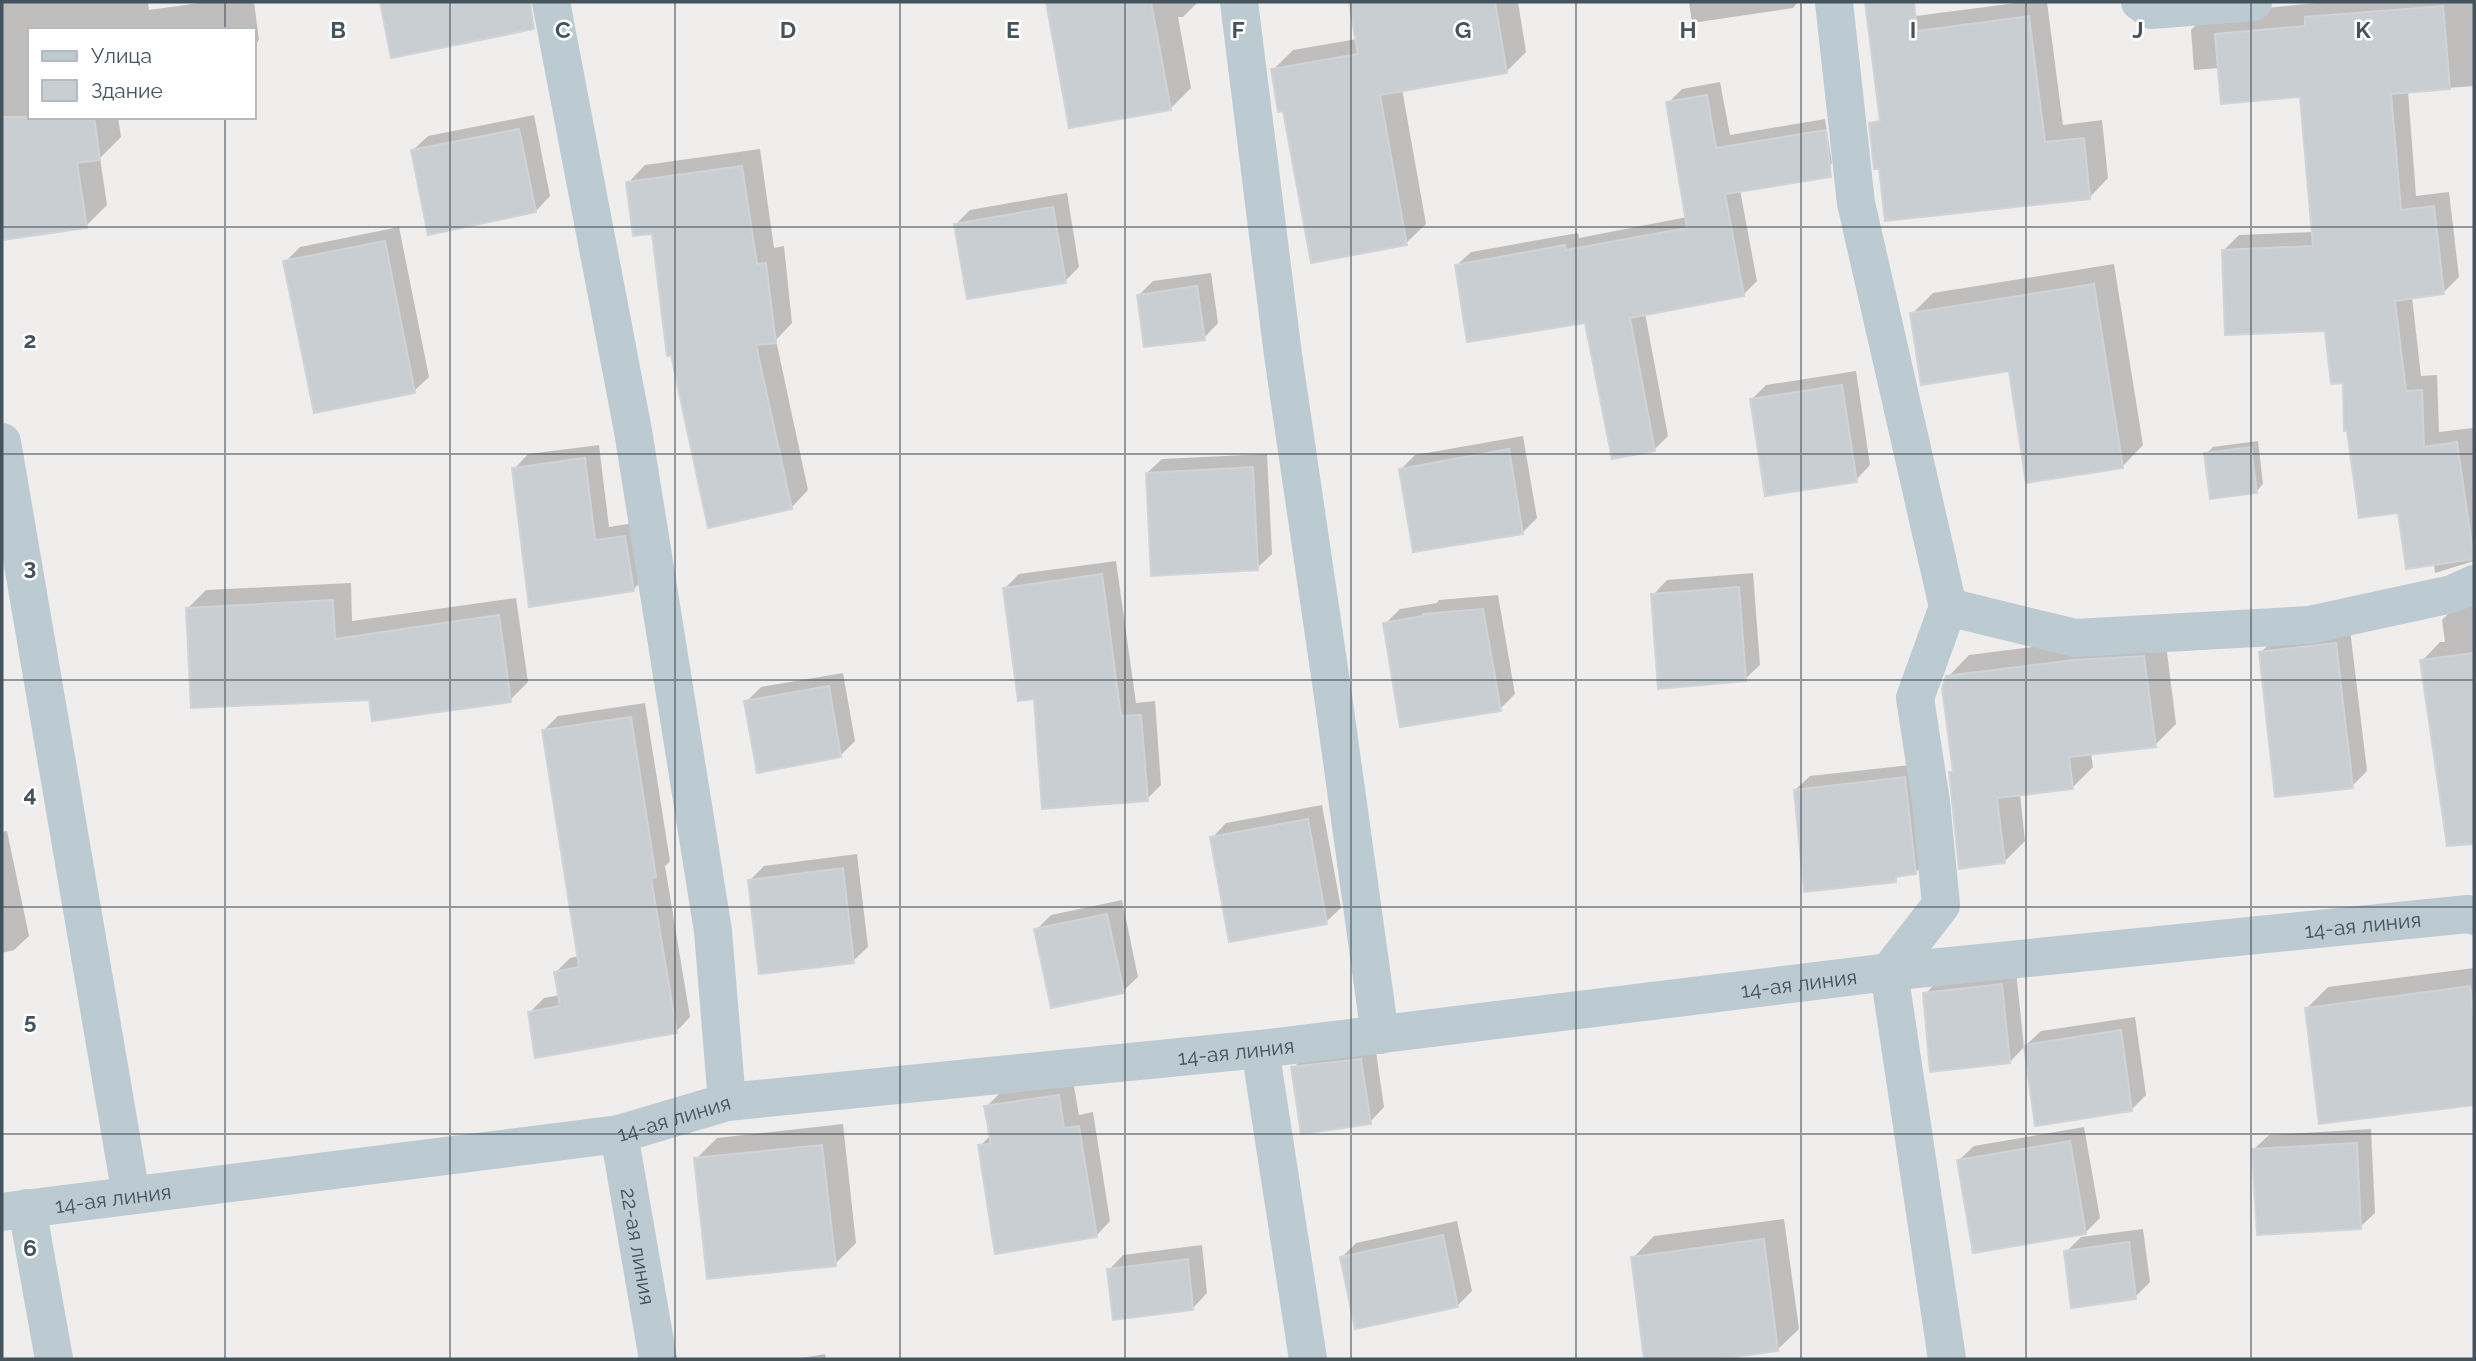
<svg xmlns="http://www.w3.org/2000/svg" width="2476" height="1361" font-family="Raleway,sans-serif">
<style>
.shadow{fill:#0003}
.building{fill:#c9ced2;stroke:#d0d4d9;stroke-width:2}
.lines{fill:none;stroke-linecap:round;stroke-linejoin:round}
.street{stroke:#bccad1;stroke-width:38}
.grid{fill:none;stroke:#44535c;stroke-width:2;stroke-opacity:0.55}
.labels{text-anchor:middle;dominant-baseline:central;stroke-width:5;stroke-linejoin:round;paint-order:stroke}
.street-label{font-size:21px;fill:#44535c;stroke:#fff}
.grid-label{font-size:23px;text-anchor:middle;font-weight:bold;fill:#44535c;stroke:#fff;stroke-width:5;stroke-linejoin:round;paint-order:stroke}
</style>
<rect width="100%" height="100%" fill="#f0eded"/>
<path class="shadow" d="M2,2H148L149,10L207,2H254L259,40L254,46V30H30V117H118L121,137L100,158L107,205L86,226L2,239Z
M382,2H508L511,18L392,56Z
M1048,2H1198L1183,17H1178L1191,88L1170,109L1070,126Z
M1351,2H1518L1526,52L1506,72L1402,89L1426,224L1406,243L1285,109L1273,70L1293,50L1357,39Z
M1689,2H1798L1793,8L1692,23Z
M2024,2H2047L2063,125L2102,120L2108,178L2090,197L1900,18Z
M2326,2H2474V86L2408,91L2416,196L2449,192L2459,277L2443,293L2412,297L2421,376L2437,375L2439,432L2473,428L2474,439V561L2435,573L2434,563L2400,511L2345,381L2326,329L2223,251L2239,235L2313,232L2301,95L2220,68L2194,70L2191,30L2207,14Z
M1720,82L1730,135L1825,119L1832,163L1818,177L1740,190L1757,281L1743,295L1645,313L1668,436L1654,450L1586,321L1457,265L1471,252L1578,233L1579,238L1687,217L1668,103L1682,89Z
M534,115L550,196L536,211L413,150L428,136Z
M760,149L774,248L784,246L792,323L776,340L808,490L791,508L628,183L645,165Z
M1067,193L1079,267L1065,281L956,224L970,210Z
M399,227L429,377L414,391L285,262L300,247Z
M2114,264L2143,445L2122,467L2010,369L1912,314L1933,293Z
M1211,273L1218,323L1204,338L1139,295L1153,281Z
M1856,371L1870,465L1856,480L1752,399L1766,385Z
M1523,436L1537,518L1522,533L1401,469L1415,455Z
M2258,441L2263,484L2256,492L2206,454L2213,447Z
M599,445L609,527L640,522L648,574L634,589L514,469L528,454Z
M1267,454L1272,554L1257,568L1147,473L1162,459Z
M1116,561L1136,703L1155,701L1161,785L1147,799L1036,697L1005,588L1019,574Z
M1753,573L1760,665L1745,679L1653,595L1667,580Z
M351,583L352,621L516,598L528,682L510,700L371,698L188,608L206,590Z
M1498,595L1515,694L1500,709L1385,624L1400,609L1437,603L1439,600Z
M2474,598V764L2438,770L2422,661L2440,642H2445L2442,620L2461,601Z
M2350,629L2367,771L2352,786L2261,652L2276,638Z
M2165,636L2176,724L2155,745L2091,753L2093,767L2072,788L2020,794L2025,841L2004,862L1950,773L1954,769L1948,677L1969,655L2096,639Z
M843,673L855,741L840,756L746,702L761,687Z
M645,703L670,861L665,866L690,1017L676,1032L530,1012L544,998L560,995L556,972L570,958L579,956L544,730L558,716Z
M1919,764L1930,858L1915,873L1901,874L1895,880L1795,790L1810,776Z
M1322,805L1341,908L1326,922L1212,838L1226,823Z
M7,831L29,936L14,950L2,953V832Z
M857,854L868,947L853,961L750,880L764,866Z
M1122,900L1138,977L1123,991L1036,930L1051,915Z
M2474,968V1103L2321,1122L2307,1008L2328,987Z
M2016,971L2024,1047L2041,1031L2135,1017L2146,1095L2131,1110L2026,1045L2010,1062L1925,994L1940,979Z
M1375,1045L1384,1107L1370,1122L1293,1068L1308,1053Z
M1073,1081L1079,1115L1093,1112L1110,1221L1096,1236L980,1146L991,1135L986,1107L1001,1092Z
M843,1124L856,1243L835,1264L696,1159L717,1138Z
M2084,1127L2100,1218L2085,1233L1959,1160L1974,1146Z
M2371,1129L2375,1213L2360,1227L2254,1149L2269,1135Z
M1784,1219L1799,1329L1777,1350L1706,1359H1646L1633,1258L1654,1236Z
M1457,1221L1472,1291L1457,1306L1342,1257L1356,1243Z
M2143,1229L2150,1282L2135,1297L2066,1252L2081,1237Z
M1202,1245L1207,1293L1193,1308L1109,1270L1123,1255Z
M825,1354L826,1359H796Z"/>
<path class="building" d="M380,2H530L534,29L391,58Z
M1046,2H1151L1171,110L1069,128Z
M1349,2H1495L1507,73L1380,95L1407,245L1311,263L1283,111L1278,112L1271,69L1358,54Z
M1865,2H1914L1917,31L2029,16L2045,142L2084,138L2090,199L1885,221L1879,169H1874L1869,123L1880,121Z
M2443,6L2450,89L2391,94L2401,210L2434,206L2444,294L2395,301L2406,391L2422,390L2424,447L2457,442L2474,559L2406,569L2398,513L2359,518L2347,431H2344L2343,383L2331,384L2325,331L2225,335L2222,250L2313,246L2300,97L2221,104L2215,34L2305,26V17Z
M1707,95L1716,148L1826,130L1831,177L1725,194L1744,296L1630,318L1655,451L1612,459L1585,323L1467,342L1455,265L1565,245L1566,250L1687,228L1666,102Z
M2,117H94L100,160L77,163L87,228L2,240Z
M519,129L536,212L428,235L411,150Z
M742,166L757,264L766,263L776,343L756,345L792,509L708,528L671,355L667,356L652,234L633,236L626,182Z
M1053,207L1066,283L967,299L954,224Z
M385,241L415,393L314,413L283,261Z
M2094,284L2123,468L2026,483L2009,371L1921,385L1910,313Z
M1197,286L1205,340L1144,347L1137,295Z
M1842,385L1857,482L1765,496L1750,399Z
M2251,447L2257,493L2210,499L2204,453Z
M1509,449L1523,534L1413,552L1399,469Z
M585,458L595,540L625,536L634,591L529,607L512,468Z
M1253,467L1258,570L1151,576L1146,473Z
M1102,574L1121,716L1141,715L1148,801L1042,809L1034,699L1018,701L1003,588Z
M1739,587L1746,681L1658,689L1651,594Z
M333,600L335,639L499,615L511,702L372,721L369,700L191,708L186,608Z
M1483,609L1501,711L1400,727L1383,623L1423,616V614Z
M2336,643L2353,788L2275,797L2259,652Z
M2474,653V844L2447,846L2420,660Z
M2144,656L2156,747L2069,757L2073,789L1997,798L2005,863L1959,869L1949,772H1953L1942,688L1946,676L2074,660Z
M829,686L841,757L757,773L744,701Z
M631,717L656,877L651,878L677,1033L535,1058L528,1012L560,1006L554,972L579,967L542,730Z
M1905,777L1916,874L1896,877V882L1804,892L1794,790Z
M1308,819L1327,924L1229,942L1210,837Z
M843,868L854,963L759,974L748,880Z
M1107,914L1124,993L1051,1008L1034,929Z
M2002,984L2010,1063L1930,1072L1923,993Z
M2470,986L2474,1019V1105L2319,1124L2305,1008Z
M2121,1030L2132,1111L2035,1126L2024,1045Z
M1361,1059L1371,1124L1301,1134L1291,1067Z
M1059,1095L1064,1128L1079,1126L1097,1237L995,1254L978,1145L991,1144L984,1106Z
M2070,1141L2086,1234L1973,1253L1957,1160Z
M2357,1143L2361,1229L2257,1235L2252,1149Z
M822,1145L836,1266L707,1279L694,1158Z
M1443,1235L1458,1307L1355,1329L1340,1257Z
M1764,1239L1778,1351L1720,1359H1644L1631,1257Z
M2129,1242L2136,1299L2071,1308L2064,1251Z
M1188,1259L1193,1310L1113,1320L1107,1269Z"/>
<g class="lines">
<g class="street">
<path d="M551,2L633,431L713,931L727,1102"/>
<path d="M1239,2L1283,355L1333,696L1380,1035"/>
<path d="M1834,2L1856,203L1948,607L1915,698L1931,802L1941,905L1889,972L1947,1359"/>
<path d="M2140,2L2151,10L2253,2"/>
<path d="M2,442L131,1195"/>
<path d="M1948,607L2075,638L2309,625L2452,594L2474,584"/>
<path d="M1260,1049L1308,1359"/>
<path id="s1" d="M619,1134L658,1359"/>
<path d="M27,1208L54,1359"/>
<path id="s2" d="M2,1212L619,1134L727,1102L1260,1049L1889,972L2468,914L2474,916"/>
</g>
</g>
<path class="grid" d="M225,2V30M450,2V1359M675,2V1359M900,2V1359M1125,2V1359M1351,2V1359M1576,2V1359M1801,2V1359M2026,2V1359M2251,2V1359M225,117V1359M2,227H2474M2,454H2474M2,680H2474M2,907H2474M2,1134H2474"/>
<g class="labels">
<g class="street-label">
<text stroke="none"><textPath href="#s2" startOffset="2380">14-ая линия</textPath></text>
<text stroke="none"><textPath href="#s2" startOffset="1813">14-ая линия</textPath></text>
<text stroke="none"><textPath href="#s2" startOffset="1246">14-ая линия</textPath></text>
<text stroke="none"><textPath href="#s2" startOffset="679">14-ая линия</textPath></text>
<text stroke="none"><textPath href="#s2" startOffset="112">14-ая линия</textPath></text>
<text stroke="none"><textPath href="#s1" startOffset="114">22-ая линия</textPath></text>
</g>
</g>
<g class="grid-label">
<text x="338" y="38">B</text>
<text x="563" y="38">C</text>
<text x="788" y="38">D</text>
<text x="1013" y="38">E</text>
<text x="1238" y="38">F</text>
<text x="1463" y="38">G</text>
<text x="1688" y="38">H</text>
<text x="1913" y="38">I</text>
<text x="2138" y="38">J</text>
<text x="2363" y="38">K</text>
<text x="30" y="348">2</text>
<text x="30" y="575">3</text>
<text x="30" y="802">4</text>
<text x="30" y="1029">5</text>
<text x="30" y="1256">6</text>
</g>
<rect width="2476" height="1361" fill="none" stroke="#44535c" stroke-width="7"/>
<rect x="28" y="28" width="228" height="91" fill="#ffffff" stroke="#b4babe" stroke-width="2"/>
<rect x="42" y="51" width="35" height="10" fill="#bccad1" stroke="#b4babe" stroke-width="2"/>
<text x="91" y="63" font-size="21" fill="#44535c">Улица</text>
<rect x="42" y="80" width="35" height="21" fill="#c9ced2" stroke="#b4babe" stroke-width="2"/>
<text x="91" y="98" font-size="21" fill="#44535c">Здание</text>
</svg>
